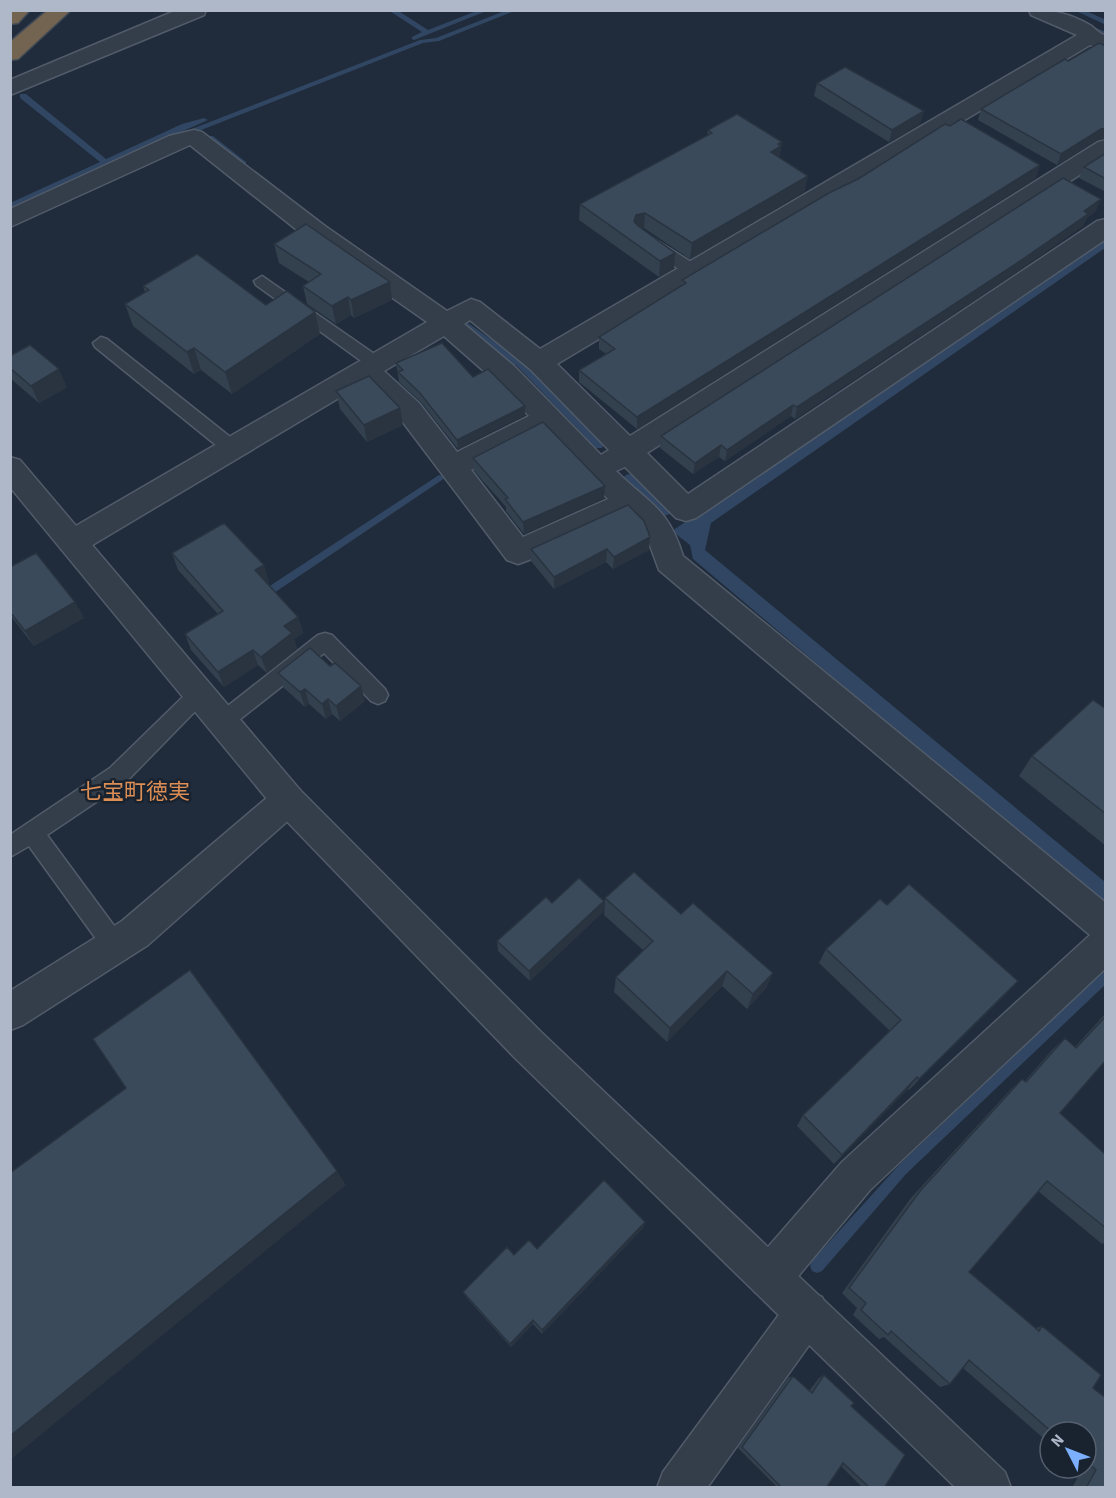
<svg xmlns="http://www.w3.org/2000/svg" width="1116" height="1498" font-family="'Source Sans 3','Noto Sans JP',sans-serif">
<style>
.water{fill:#304662}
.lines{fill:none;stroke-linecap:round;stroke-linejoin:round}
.stream{fill:#304662;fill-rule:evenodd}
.service-casing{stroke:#515b69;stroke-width:3}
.minor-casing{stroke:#515b69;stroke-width:3}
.tertiary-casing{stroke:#515b69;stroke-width:3}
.motorway-casing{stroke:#3e4856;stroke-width:3}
.service{fill:#343e4b;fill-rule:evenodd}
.minor{fill:#343e4b;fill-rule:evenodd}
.tertiary{fill:#343e4b;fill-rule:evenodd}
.motorway{fill:#726450;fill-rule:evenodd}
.wall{fill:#33404e}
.shaded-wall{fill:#293440}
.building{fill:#3b4a5b;stroke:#293440;stroke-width:1.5}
.labels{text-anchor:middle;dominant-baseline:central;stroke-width:5;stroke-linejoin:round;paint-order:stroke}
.quarter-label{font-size:22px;fill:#dc8e55;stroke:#192330}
</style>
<rect width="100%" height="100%" fill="#202c3b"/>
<path class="water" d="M1105,236V248L711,523L705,550L1105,882V907L693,559L690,545L672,531Z"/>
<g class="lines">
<path class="stream" d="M388,10H397L428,30L479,10H489L414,40L412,39V37L422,32Z
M507,10H517L439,41L423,43L186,136L179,134L420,40L436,38Z
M1074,10H1084L1106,20V25Z
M1086,24L1106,32V37L1084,27L1083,26Z
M20,94H26L106,159L182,124L204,118L208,120L10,208V203L100,162L20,98Z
M207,136H213L246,162V166H240L207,140Z
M468,323L523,362L602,444L603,446L602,448H596L517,366L465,328L464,326Z
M629,474L632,475L670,513L668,515H662L624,477L626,475Z
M439,475L442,476L444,478L442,480L265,599H259L257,596L259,593Z
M1106,971V984L906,1174L822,1271L817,1273L812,1271L810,1266L812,1261L898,1166L1102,972Z"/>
<defs>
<path id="service" d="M653,238L699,267L701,271L699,275H687L647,247L645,243L647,239Z
M262,276L383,360L386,364L383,368H371L256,285L254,281Z
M101,337L107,339L239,444L242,449L239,454H227L95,347L93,343Z
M325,633L332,635L385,689L388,695L385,701L378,704L371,701L324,653L229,728L222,731L215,728L212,722L215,716L318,635Z
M199,685L206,688L209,694L206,700L126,782L47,835L123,938L126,946L123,954L115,957L107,954L29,846L10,857V835L110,768L192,688Z"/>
<path id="minor" d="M177,10H206L204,15L10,95V80Z
M1029,10C1052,10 1069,13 1090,25C1096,29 1098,33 1106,36V50L1090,45L557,364L630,436L1098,142L1106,140V158L647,453L688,494L1097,221L1106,219V239L696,518L686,521L676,518L625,467L616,471C649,504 668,507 683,556L1106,903V968L870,1190L785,1292L770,1298L755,1292L749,1277L755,1262L842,1162L1090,935L659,570L645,532L628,515L529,560L518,564L507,560L399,417L364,383L84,550L73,553L62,550L58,542L62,534L427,322L307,238L190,145L10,227V209L169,136L194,130L202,132L325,226L447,311L471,299L480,302L540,349L1077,35L1031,15ZM470,320L530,369L609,450L601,455L514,366L464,324ZM444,336L494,380L529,416L457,452L419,403L384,371ZM544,432L608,499L523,537L471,470Z
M288,785L300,790L305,800L300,810L148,945L23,1025L10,1030V991L122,921L276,790Z
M807,1291L822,1297L828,1312L822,1327L707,1488H657L663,1472L792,1297Z"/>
<path id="tertiary" d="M10,457L20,460L300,790L540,1031L1005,1472L1011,1488H956L514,1057L276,810L10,487Z"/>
<path id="motorway" d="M10,10H30L18,23L10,24Z
M48,10H71L18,59L10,60V42Z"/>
</defs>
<use href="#service" class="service-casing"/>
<use href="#minor" class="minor-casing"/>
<use href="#tertiary" class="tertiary-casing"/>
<use href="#motorway" class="motorway-casing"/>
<use href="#service" class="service"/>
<use href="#minor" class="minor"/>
<use href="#tertiary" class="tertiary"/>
<use href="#motorway" class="motorway"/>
</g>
<path class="wall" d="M817,83L924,111L920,124L889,142L814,96Z
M981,109L1097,140L1057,165L978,120Z
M708,130L782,142L779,157L805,191L690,259L644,228L641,229L674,268L659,277L579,220L580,204L707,136Z
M1106,153V192L1079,178L1084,167Z
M1036,178L637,429L579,382V370L606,354L599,349V337L681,286L682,280Z
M1096,211L1087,218L1083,226L1015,273L795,419L791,416L725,461L719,457L693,474L660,448L661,436Z
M274,244L390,282L392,300L354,318L351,315L336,324L307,304L303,286L309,282L279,263Z
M143,286L266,305L320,334L232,394L201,370L194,374L133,326L125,304L145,292Z
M10,356L67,387L39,403L11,379Z
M396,363L473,377L525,406V415L458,449L421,402L399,382Z
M336,391L403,425L367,442L340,409Z
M473,458L604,498L524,534L506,511V507L474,471Z
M531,549L649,550L613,569L606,562L554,589L531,561Z
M172,553L269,581L267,583L298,617L303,633L294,639L297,649L267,673L258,665L224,687L191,650L185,634L218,614L178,570Z
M10,567L75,602L84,618L34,646L10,615Z
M278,673L365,701L340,721L332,714L326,719L309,704L305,707L284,688Z
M1106,709V846L1019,776L1032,756Z
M605,898L681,914L773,973L766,988L747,1009L722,986L667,1042L614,992L616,977L643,950L604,915Z
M604,901L603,912L530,981L498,951L497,941L552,903Z
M887,905L1006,994L909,1090L908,1089L834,1164L797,1126L803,1115L890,1031L819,963L826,949Z
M1106,1013V1060L1060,1113L1106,1155V1242L1102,1244L1038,1191L969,1272L1036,1328L1042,1326L1093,1388L1106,1488H1072L1081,1471L1078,1468H1086V1432H1050V1444L963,1368L950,1384L940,1387L884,1337L879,1339L853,1315L857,1308L842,1293L911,1198L1011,1089L1022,1079L1025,1081L1053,1049L1065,1038L1075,1047Z
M645,1222L643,1228L542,1334L533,1324L511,1347L466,1297L463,1292L514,1255Z
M824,1375L851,1406L884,1488H863L841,1466L826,1488H778L738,1448L788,1378L793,1376L809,1391L819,1378Z"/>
<path class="shaded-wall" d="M924,111L920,124L889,142L892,130Z
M1106,128V139L1097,140L1057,165L1061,154L1101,129Z
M782,142L781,146L779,162L771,152L778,144Z
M1040,165L1036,178L637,429V417Z
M808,176L805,191L690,259L692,243Z
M1101,199L1096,211L1087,218L1083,226L1015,273L795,419L797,407Z
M645,213L644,228L635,230L634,221L636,215Z
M675,253L674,268L659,277L660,261Z
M390,282L392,300L354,318L351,300Z
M348,297L351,315L336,324L332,306Z
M315,312L320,334L232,394L225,372Z
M194,348L201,370L194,374L187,352Z
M59,369L67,387L39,403L31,386Z
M793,405L791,416L725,461L727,450Z
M525,406V415L458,449L457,440Z
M400,408L403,425L367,442L364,425Z
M721,445L719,457L693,474L695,463Z
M605,486L604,498L524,534L523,522Z
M650,537L649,550L613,569L614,557Z
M607,549L606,562L554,589V577Z
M264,565L269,581L260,587L255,570Z
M75,602L84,618L34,646L25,631Z
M298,617L303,633L294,639L297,649L267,673L261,657L284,626Z
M253,650L258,665L224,687L218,672Z
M361,686L365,701L340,721L336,706Z
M305,689L309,704L305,707L300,692Z
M328,699L332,714L326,719L322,704Z
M604,901L603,912L530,981L529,971Z
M727,971L722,986L667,1042L670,1028Z
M773,973L766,988L747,1009L753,994Z
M1018,981L1006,994L909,1090L919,1079Z
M917,1077L908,1089L834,1164L842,1155Z
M337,1171L346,1185L10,1460V1436Z
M645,1222L643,1228L542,1334V1330Z
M533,1320V1324L511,1347L510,1344Z"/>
<path class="building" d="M1099,43L1106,46V128L1101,129L1061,154L981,109L1065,59L1068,61Z
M845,67L924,111L892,130L817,83Z
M737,114L782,142L778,144L781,146L771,152L808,176L692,243L645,213L636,215L634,221L637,225L675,253L660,261L580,204L712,133L708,130Z
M961,119L1040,165L637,417L579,370L615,349L599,337L686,283L682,280L829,193L858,179L945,124L950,126Z
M1106,153V179L1084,167Z
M1063,178L1101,199L1084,211L1088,214L1020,261L797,407L793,405L727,450L721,445L695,463L661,436Z
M306,224L390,282L351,300L348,297L332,306L303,286L321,274L274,244Z
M197,254L266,305L287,291L315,312L225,372L194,348L187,352L125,304L149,290L143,286Z
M442,343L473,377L488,369L525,406L457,440L420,393L398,372L403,370L396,363Z
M30,345L59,369L31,386L10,368V356Z
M369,376L400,408L364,425L336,391Z
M543,422L605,486L523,522L505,499L508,498L473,458Z
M628,505L644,521L650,537L614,557L607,549L554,577L531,549Z
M224,523L264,565L255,570L298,617L284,626L292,633L261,657L253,650L218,672L185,634L223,611L172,553Z
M36,553L75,602L25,631L10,612V567Z
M310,648L330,666L335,663L361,686L336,706L328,699L322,704L305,689L300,692L278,673Z
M1093,700L1106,709V814L1032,756Z
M634,872L681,914L693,903L773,973L753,994L727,971L670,1028L616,977L653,941L605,898Z
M579,878L604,901L529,971L497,941L546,897L552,903Z
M909,884L1018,981L919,1079L917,1077L842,1155L803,1115L901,1020L826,949L880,899L887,905Z
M190,970L337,1171L10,1436V1173L126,1088L93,1039Z
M1106,1016V1060L1060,1113L1106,1155V1228L1047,1181L969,1272L1039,1331L1042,1326L1101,1375L1093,1388L1106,1398V1488H1086L1096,1470L1086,1461V1432H1052L969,1360L950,1384L891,1331L888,1335L861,1310L866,1303L849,1288L920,1191L1022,1079L1026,1082L1065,1038L1076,1048Z
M604,1180L645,1222L542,1330L533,1320L510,1344L463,1292L507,1247L514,1255L529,1240L537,1249Z
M824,1375L854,1403L851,1406L905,1455L884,1488H870L843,1463L826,1488H782L742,1447L793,1376L812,1393Z"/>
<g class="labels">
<g class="quarter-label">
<text x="135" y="792">七宝町徳実</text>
</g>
</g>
<rect width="1116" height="1498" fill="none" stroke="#aeb8c8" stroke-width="24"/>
<g transform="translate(1068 1450) rotate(312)"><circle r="28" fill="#192330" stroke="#555f6d" stroke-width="1.5"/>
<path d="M0-4.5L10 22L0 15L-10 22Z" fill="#7cb0ff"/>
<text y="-9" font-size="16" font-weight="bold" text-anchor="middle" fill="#aeb8c8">N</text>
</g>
</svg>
